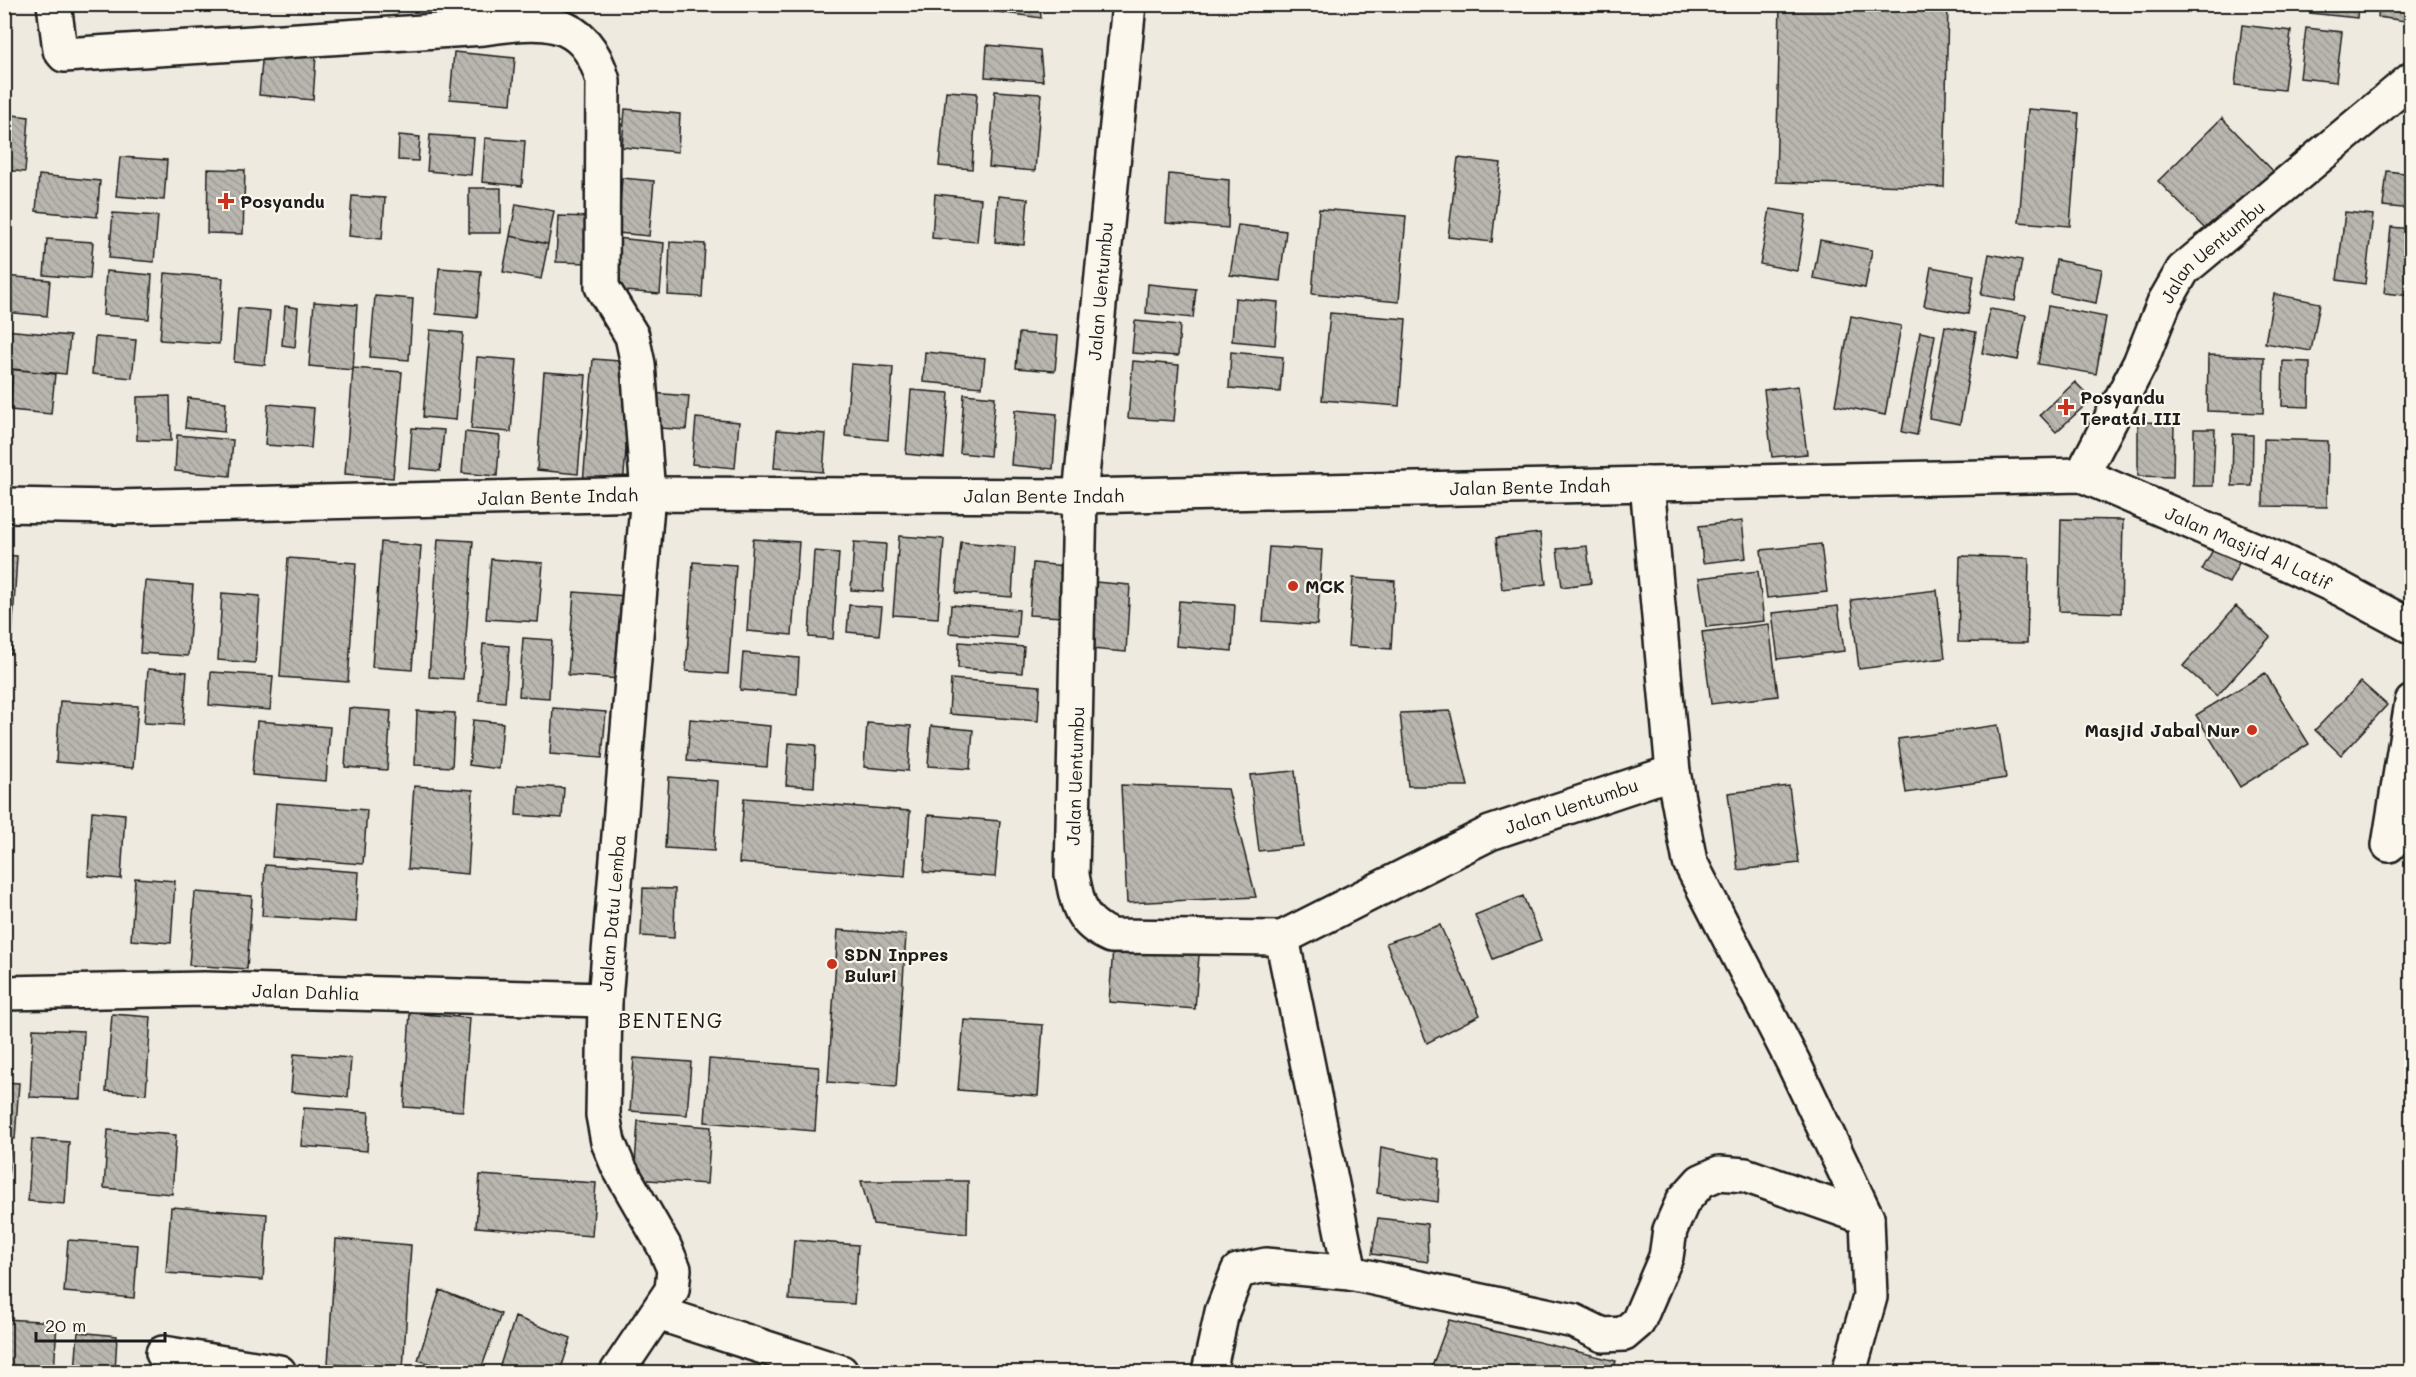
<svg xmlns="http://www.w3.org/2000/svg" width="2416" height="1377" font-family="Mali,sans-serif">
<style>
.building{fill:url(#building-back-hatch);stroke:#1c1c1c;stroke-width:1.5}
.lines{fill:none;stroke-linecap:round;stroke-linejoin:round}
.minor-casing{stroke:#1c1c1c;stroke-width:38}
.minor{stroke:#fbf7ec;stroke-width:33}
.poi-dot{fill:#c8321e;stroke:#fbf7ec;stroke-width:2}
.labels{text-anchor:middle;dominant-baseline:central;stroke-width:4.5;stroke-linejoin:round;paint-order:stroke}
.poi-label{font-size:18px;font-weight:bold;fill:#1c1c1c;stroke:#fbf7ec;text-anchor:start}
.street-label{font-size:18px;fill:#1c1c1c;stroke:#fbf7ec}
.quarter-label{font-size:21px;letter-spacing:1.5px;fill:#1c1c1c;stroke:#fbf7ec}
</style>
<defs>
<pattern id="building-back-hatch" width="6" height="6" patternUnits="userSpaceOnUse" patternTransform="scale(1.5)"><rect width="6" height="6" fill="#b9b6af"/><path d="M-1 5l2 2M0 0l6 6M5-1l2 2" fill="none" stroke="#9e9c96"/></pattern>
</defs>
<rect width="100%" height="100%" fill="#eeeadf"/>
<filter id="ink" filterUnits="userSpaceOnUse"><feTurbulence type="fractalNoise" baseFrequency=".0167" numOctaves="2"/><feDisplacementMap in="SourceGraphic" scale="12" xChannelSelector="R" yChannelSelector="G"/><feConvolveMatrix kernelMatrix="1 2 1 2 8 2 1 2 1" color-interpolation-filters="sRGB"/></filter>
<g filter="url(#ink)">
<path class="building" d="M971,4H1040L1041,18L971,8Z
M1780,4H1948L1944,187L1776,182Z
M2250,4H2290L2289,11Z
M2311,4H2358L2357,18L2310,13Z
M2379,4H2412V22L2378,17Z
M2242,25L2291,31L2284,90L2235,85Z
M2306,28L2342,32L2336,82L2300,78Z
M987,45L1040,50L1043,81L985,77Z
M263,50L316,55L313,100L259,95Z
M454,52L515,58L511,104L450,99Z
M946,91L977,93L972,169L939,166Z
M995,91L1041,94L1035,171L989,167Z
M625,109L680,114L678,152L622,147Z
M2028,109L2079,113L2070,226L2019,222Z
M4,114L29,117L25,172L4,170Z
M2222,118L2273,171L2209,233L2158,181Z
M399,135L420,137L418,161L398,160Z
M430,135L474,138L471,175L427,171Z
M485,138L525,141L522,186L482,182Z
M120,157L167,160L164,200L116,196Z
M1458,158L1501,163L1492,242L1448,237Z
M208,169L245,170L243,234L207,233Z
M2387,171L2412,174V209L2383,206Z
M1169,174L1229,180L1228,228L1166,223Z
M39,175L100,181L97,217L36,211Z
M622,178L654,181L649,236L618,233Z
M469,188H501V233H469Z
M935,194L981,199L977,242L932,238Z
M352,196L385,198L382,239L349,236Z
M998,196L1028,199L1024,245L995,242Z
M516,204L554,211L548,244L510,236Z
M1319,209L1406,216L1399,302L1312,294Z
M1770,209L1806,215L1797,271L1760,264Z
M2345,212L2373,215L2365,284L2337,280Z
M113,213L158,216L154,262L109,258Z
M558,216L591,217L589,263L556,262Z
M1238,225L1286,231L1280,281L1230,275Z
M2391,227L2412,229V296L2384,293Z
M510,236L548,244L541,279L503,272Z
M617,238L664,243L660,294L613,290Z
M47,239L93,242L90,279L44,275Z
M1820,240L1872,250L1865,288L1813,278Z
M670,242L705,244L702,297L668,295Z
M1989,254L2022,260L2015,301L1981,295Z
M2056,260L2102,269L2096,303L2051,294Z
M1931,267L1974,275L1968,314L1924,306Z
M439,268L481,271L477,318L436,314Z
M106,271L152,275L149,319L103,315Z
M165,273L223,278L219,344L160,340Z
M4,276L50,280L47,316L4,312Z
M1148,284L1196,289L1193,318L1146,313Z
M2274,294L2320,303L2311,351L2265,343Z
M375,296L413,299L409,360L370,357Z
M1235,298L1278,302L1275,345L1232,341Z
M314,302L357,305L353,370L309,366Z
M285,306L298,308L295,347L282,345Z
M2048,306L2106,317L2096,374L2038,364Z
M238,308L270,311L265,365L234,362Z
M1990,309L2026,315L2018,360L1982,353Z
M1330,313L1406,319L1399,406L1322,400Z
M1851,316L1901,326L1885,415L1835,405Z
M1135,321L1180,325L1178,356L1132,353Z
M1945,326L1976,332L1960,424L1929,418Z
M4,330L70,336L66,374L4,369Z
M430,330L463,333L456,420L423,417Z
M1920,332L1935,335L1917,435L1902,432Z
M1019,333L1058,336L1055,371L1016,368Z
M95,337L136,340L132,378L92,374Z
M925,352L985,358L982,387L923,382Z
M1231,352L1283,357L1280,392L1229,388Z
M2208,355L2264,357L2263,413L2207,411Z
M477,357L517,360L511,432L471,429Z
M593,359L633,362L623,487L583,484Z
M1133,361L1179,365L1174,421L1128,418Z
M2283,361L2310,362L2309,407L2282,406Z
M851,364L893,367L888,440L845,436Z
M353,368L402,372L393,478L345,474Z
M13,369L55,374L51,414L10,410Z
M544,372L586,375L578,474L537,470Z
M2075,382L2092,399L2056,432L2040,415Z
M1798,386L1807,454L1772,457L1764,390Z
M911,390L949,393L944,458L906,454Z
M651,393L689,396L686,430L648,427Z
M964,394L995,397L990,456L960,453Z
M170,396L171,441L137,440V397Z
M188,398L226,402L224,432L185,428Z
M268,404L314,408L311,448L265,445Z
M1015,410L1057,414L1053,469L1011,465Z
M696,418L739,422L735,468L692,464Z
M2138,422L2174,423L2173,477L2138,476Z
M412,428L444,430L440,471L409,468Z
M2194,429H2215L2213,486H2193Z
M777,430L826,434L823,472L774,468Z
M465,432L500,436L497,476L462,473Z
M2233,434L2253,435L2252,486H2232Z
M177,435L233,440L230,476L175,471Z
M2264,439L2328,441L2327,507L2263,506Z
M2061,519L2123,520L2121,613L2059,611Z
M1742,521L1746,558L1703,563L1699,526Z
M1540,533L1546,584L1502,589L1496,538Z
M899,536L944,539L938,618L893,615Z
M438,539L473,541L463,679L429,677Z
M753,539L799,542L792,635L747,631Z
M381,542L421,546L412,670L372,667Z
M854,542L886,544L883,592L851,590Z
M961,542L1015,547L1012,597L956,593Z
M1821,544L1827,592L1767,598L1761,550Z
M1587,546L1591,583L1562,587L1557,549Z
M1269,547L1322,550L1317,625L1263,621Z
M2214,548L2240,561L2229,583L2202,570Z
M814,551L839,553L833,639L809,637Z
M4,555L17,556L11,654H4Z
M1960,556L2029,558L2027,643L1958,642Z
M288,558L356,563L348,682L280,677Z
M491,559L543,563L538,622L486,619Z
M693,562L736,565L728,674L686,671Z
M1033,563L1065,566L1062,617L1029,615Z
M1758,571L1764,621L1706,627L1699,578Z
M1353,578L1395,581L1391,649L1348,646Z
M145,581L193,585L188,656L140,653Z
M1083,581L1130,585L1126,652L1079,648Z
M1937,590L1945,658L1859,669L1851,600Z
M574,592L626,596L620,679L568,675Z
M222,593L260,596L255,663L218,660Z
M1179,601L1235,605L1232,651L1176,646Z
M849,605L882,607L879,635L847,632Z
M951,605L1019,610L1017,638L949,633Z
M1838,606L1844,651L1778,659L1772,613Z
M2236,606L2270,637L2217,696L2183,666Z
M1769,624L1778,696L1711,704L1702,632Z
M523,638L552,640L549,698L519,696Z
M959,642L1024,647L1022,673L958,668Z
M483,644L509,646L505,702L479,700Z
M743,653L799,658L797,694L740,690Z
M148,669L187,672L183,725L144,723Z
M211,672L273,676L270,710L209,705Z
M2265,673L2309,744L2240,787L2196,715Z
M951,679L1040,686L1038,721L949,714Z
M2361,682L2387,705L2341,755L2315,730Z
M60,701L138,706L133,768L56,762Z
M349,708L391,711L387,770L345,767Z
M553,708L606,712L602,758L550,754Z
M417,711L455,713L452,767L415,765Z
M1450,711L1468,786H1408L1400,713Z
M690,719L770,726L767,767L687,761Z
M473,720L503,723L499,769L469,765Z
M257,721L330,727L326,781L252,775Z
M867,723L911,726L908,771L864,767Z
M1998,725L2006,778L1906,793L1898,739Z
M931,726L973,730L970,769L928,766Z
M789,743L816,745L814,787L786,785Z
M1295,771L1303,846L1259,851L1250,775Z
M669,777L718,781L714,851L665,848Z
M518,785L564,788L562,818L516,815Z
M1121,785L1228,789L1256,897L1127,903Z
M414,786L473,790L468,874L408,869Z
M1789,786L1799,863L1738,870L1728,793Z
M744,798L910,811L905,876L739,863Z
M276,803L367,810L363,864L272,857Z
M92,811L125,814L121,879L88,876Z
M928,815L1000,821L995,877L924,872Z
M265,865L359,872L356,922L262,916Z
M135,878L175,881L171,943L131,940Z
M643,888L675,889L674,938L641,936Z
M195,892L252,896L247,969L189,965Z
M1523,896L1541,940L1493,959L1475,915Z
M1440,925L1480,1015L1427,1043L1386,943Z
M838,930L906,935L896,1087L828,1082Z
M1113,948L1199,955L1195,1009L1109,1002Z
M410,1013L470,1018L463,1111L404,1107Z
M112,1014L151,1017L146,1094L106,1091Z
M964,1020L1043,1025L1038,1096L958,1090Z
M33,1029L84,1031L81,1099L30,1097Z
M294,1054L351,1058L348,1097L291,1092Z
M634,1058L691,1062L687,1115L630,1111Z
M709,1059L819,1067L815,1131L705,1122Z
M4,1082L19,1083L15,1139L4,1138Z
M304,1108L369,1112L367,1151L301,1146Z
M638,1121L711,1127L707,1184L634,1179Z
M108,1130L176,1135L172,1194L104,1188Z
M32,1139L69,1142L65,1204L28,1201Z
M1381,1147L1440,1159L1438,1202L1377,1193Z
M4,1148H10L6,1205H4Z
M480,1175L596,1183L592,1236L476,1227Z
M861,1181H968L967,1234L873,1224Z
M171,1207L267,1214L263,1280L166,1273Z
M1378,1218L1427,1224L1428,1262L1372,1254Z
M336,1239L411,1245L403,1370L328,1364Z
M68,1240L138,1245L134,1298L64,1292Z
M794,1240L858,1245L854,1304L789,1300Z
M440,1290L501,1314L480,1372H459L418,1360Z
M515,1317L571,1338L560,1372H498Z
M4,1319L57,1322L54,1372H4Z
M1449,1320L1616,1361L1613,1372H1430Z
M78,1332L117,1336L115,1372H75Z
M1242,1368L1258,1372H1241Z"/>
<g class="lines">
<defs>
<g id="minor">
<path d="M54,4L60,50L64,55L484,28C540,20 585,14 603,81L602,287L632,336L638,364L648,494L605,1000L603,1115L608,1142L618,1166L664,1246L674,1269L672,1290L617,1372"/>
<path id="s1" d="M1129,4L1080,496L1072,875C1078,906 1080,922 1111,936L1282,938L1490,833L1673,772"/>
<path id="s2" d="M2082,475L2140,363L2164,303L2183,270L2412,79"/>
<path d="M1647,484L1673,772L1690,862L1793,1062L1867,1218L1870,1297L1849,1372"/>
<path id="s3" d="M4,505L115,507L648,494L1080,496L2082,475L2279,560L2341,589L2412,627"/>
<path d="M2389,845L2412,702"/>
<path d="M1282,938L1350,1273"/>
<path id="s4" d="M4,993L204,989L605,1000"/>
<path d="M658,1313L841,1372"/>
<path d="M163,1353L279,1372"/>
<path d="M1209,1372L1222,1312L1238,1271L1266,1265L1350,1273L1574,1321L1603,1335L1624,1334L1638,1322L1666,1257L1670,1230L1683,1201L1701,1181L1719,1173L1745,1175L1867,1218"/>
</g>
</defs>
<use href="#minor" class="minor-casing"/>
<use href="#minor" class="minor"/>
</g>
</g>
<g class="poi-dot">
<path d="M223 192h6v6h6v6h-6v6h-6v-6h-6v-6h6z"/>
<path d="M2063 398h6v6h6v6h-6v6h-6v-6h-6v-6h6z"/>
<circle cx="1293" cy="586" r="6"/>
<circle cx="2252" cy="730" r="6"/>
<circle cx="832" cy="964" r="6"/>
</g>
<g class="labels">
<g class="poi-label">
<text x="240" y="201">Posyandu</text>
<text x="2080" y="397">Posyandu<tspan x="2080" dy="21">Teratai III</tspan></text>
<text x="1305" y="586">MCK</text>
<text x="2240" y="730" text-anchor="end">Masjid Jabal Nur</text>
<text x="844" y="954">SDN Inpres<tspan x="844" dy="21">Buluri</tspan></text>
</g>
<g class="street-label">
<text stroke="none"><textPath href="#s2" startOffset="262">Jalan Uentumbu</textPath></text>
<text transform="translate(1100 291) rotate(-85)">Jalan Uentumbu</text>
<text stroke="none"><textPath href="#s3" startOffset="1526">Jalan Bente Indah</textPath></text>
<text stroke="none"><textPath href="#s3" startOffset="1040">Jalan Bente Indah</textPath></text>
<text stroke="none"><textPath href="#s3" startOffset="554">Jalan Bente Indah</textPath></text>
<text stroke="none"><textPath href="#s3" startOffset="2260">Jalan Masjid Al Latif</textPath></text>
<text transform="translate(1075 776) rotate(-88)">Jalan Uentumbu</text>
<text stroke="none"><textPath href="#s1" startOffset="1440">Jalan Uentumbu</textPath></text>
<text transform="translate(612 913) rotate(-85)">Jalan Datu Lemba</text>
<text stroke="none"><textPath href="#s4" startOffset="302">Jalan Dahlia</textPath></text>
</g>
<g class="quarter-label">
<text x="671" y="1019">BENTENG</text>
</g>
</g>
<rect width="2416" height="1377" fill="none" stroke="#fbf7ec" stroke-width="24"/>
<rect x="12" y="12" width="2392" height="1353" fill="none" stroke="#1c1c1c" stroke-width="2" filter="url(#ink)"/>
<path d="M36 1332v9h129v-9" fill="none" stroke="#1c1c1c" stroke-width="3"/>
<text x="45" y="1332" font-size="18" fill="#1c1c1c" stroke="#fbf7ec" stroke-width="4.5" paint-order="stroke">20 m</text>
</svg>
